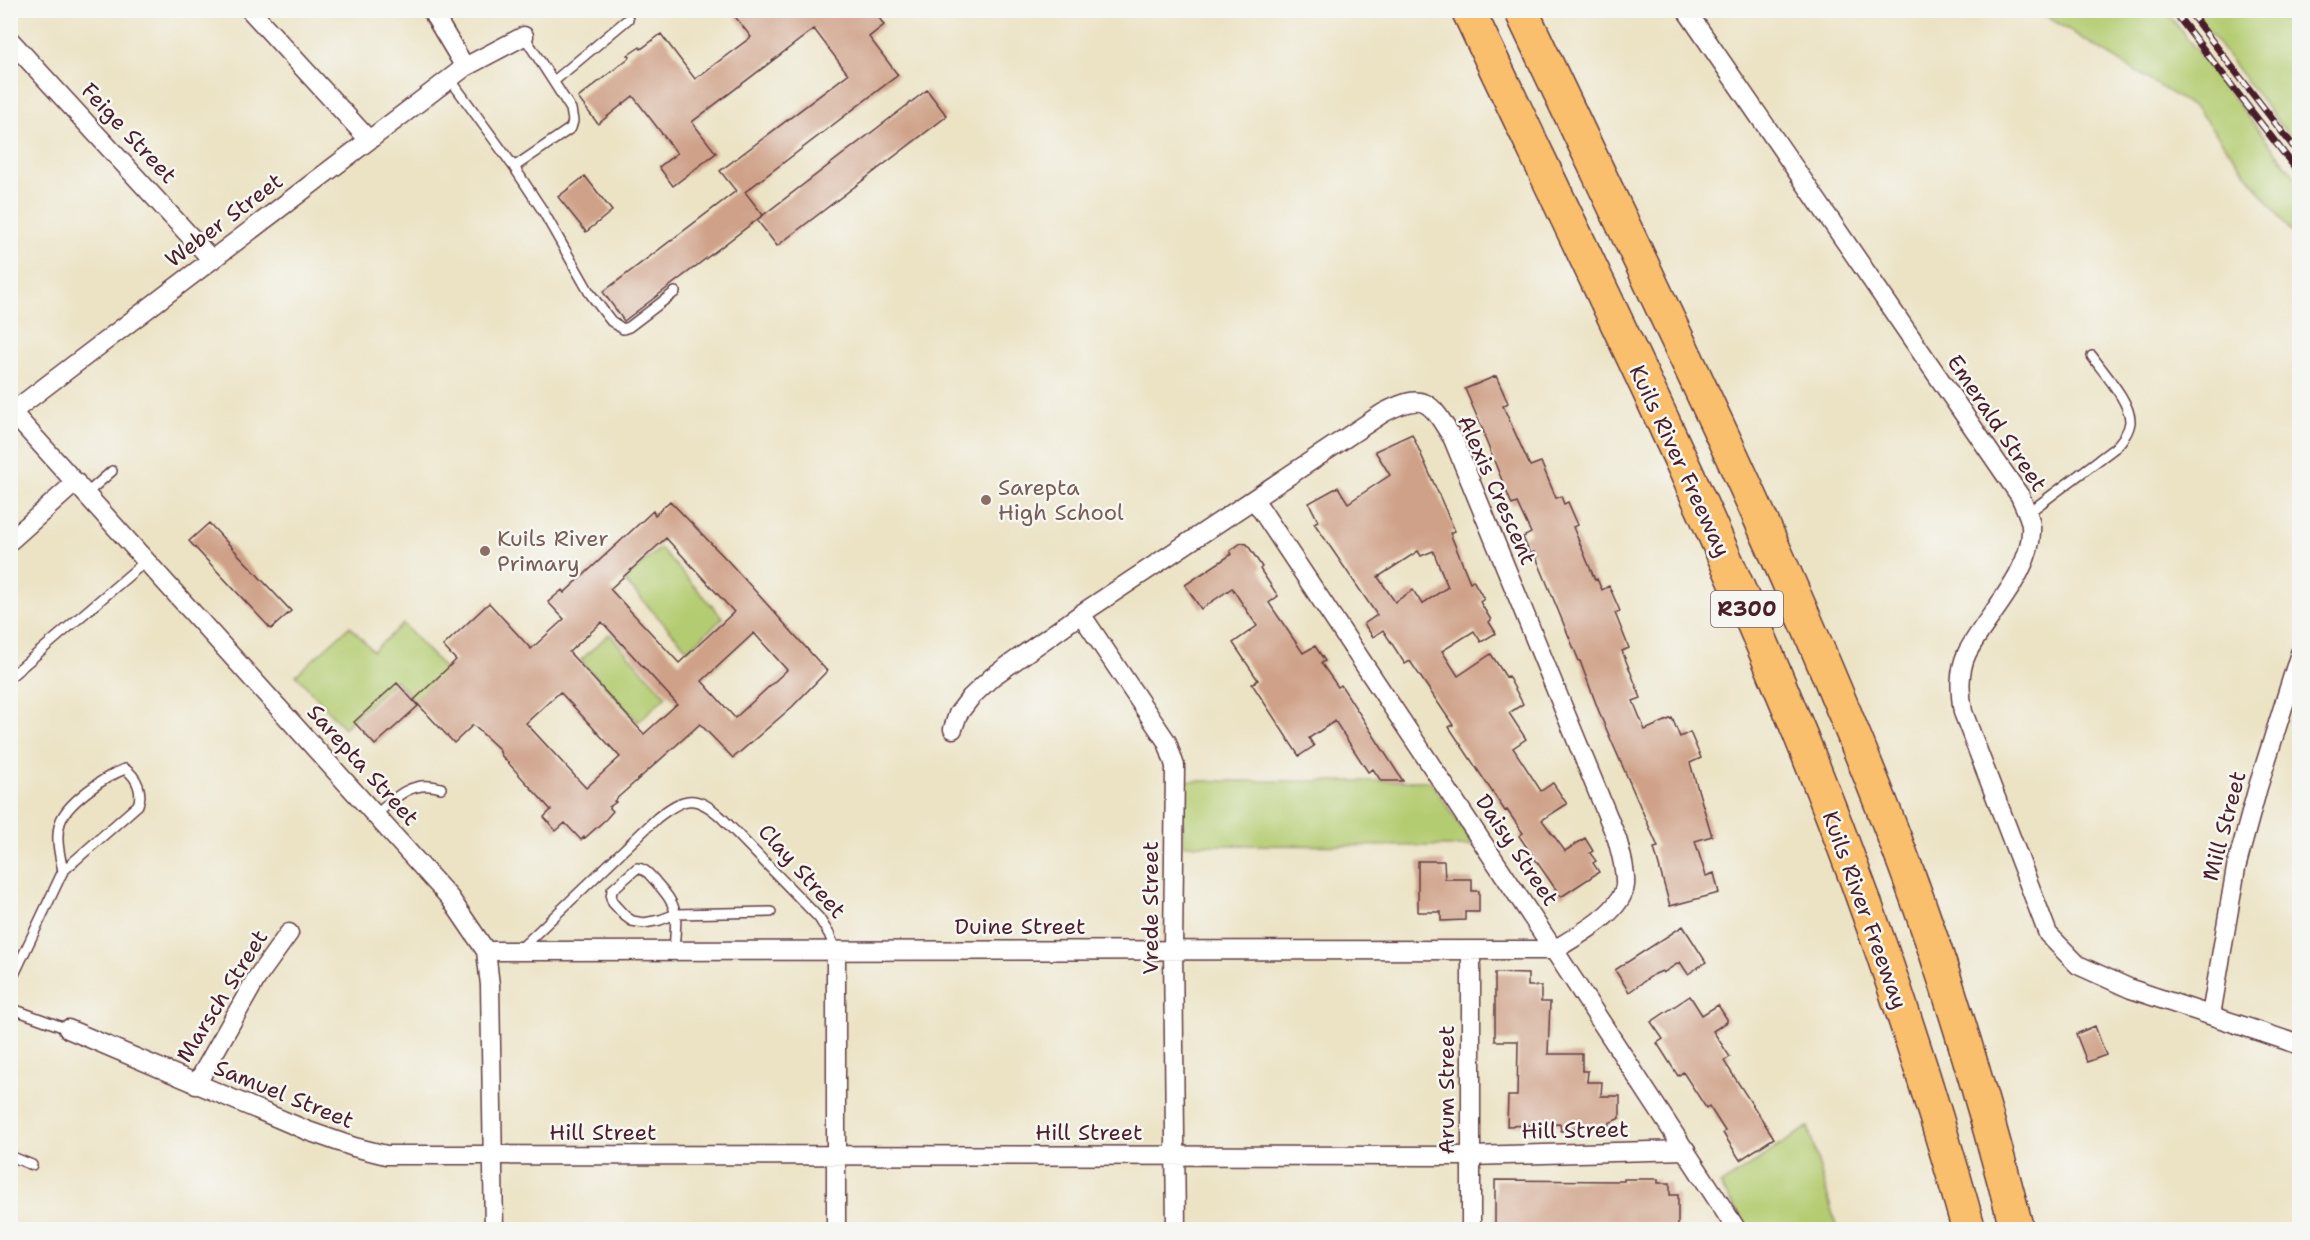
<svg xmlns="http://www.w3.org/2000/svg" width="2310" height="1240" font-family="'Shantell Sans',sans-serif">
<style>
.green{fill:#b4cc71;stroke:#7f764e;stroke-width:1.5}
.building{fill:#cfa188;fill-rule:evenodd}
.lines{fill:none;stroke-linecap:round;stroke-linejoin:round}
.service-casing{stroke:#623c42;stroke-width:12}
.minor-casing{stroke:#623c42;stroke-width:21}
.motorway-casing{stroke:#623c42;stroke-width:36}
.service{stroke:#fff;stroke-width:9}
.minor{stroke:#fff;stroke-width:18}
.motorway{stroke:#f9bf6d;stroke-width:33}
.rail-casing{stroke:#4a1f2b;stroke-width:7}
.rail{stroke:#f6f6f2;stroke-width:4.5;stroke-dasharray:14;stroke-linecap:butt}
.education-dot{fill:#8d6e63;stroke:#f6f6f2;stroke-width:2}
.labels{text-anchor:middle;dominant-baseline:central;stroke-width:5;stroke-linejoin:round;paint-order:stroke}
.shield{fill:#f6f6f2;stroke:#7e6067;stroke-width:1.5}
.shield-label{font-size:21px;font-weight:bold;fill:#4a1f2b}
.street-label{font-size:22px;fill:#4a1f2b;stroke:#f6f6f2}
.education-label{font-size:22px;fill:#785e54;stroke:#f6f6f2;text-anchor:start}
</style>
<rect width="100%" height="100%" fill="#f6f6f2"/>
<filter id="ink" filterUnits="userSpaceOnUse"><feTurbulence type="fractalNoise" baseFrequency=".0167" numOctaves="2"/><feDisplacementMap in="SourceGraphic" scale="12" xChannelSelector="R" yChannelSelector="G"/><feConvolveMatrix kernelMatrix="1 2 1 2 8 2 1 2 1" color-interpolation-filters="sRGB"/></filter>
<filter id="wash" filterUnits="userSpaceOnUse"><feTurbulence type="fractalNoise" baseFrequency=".008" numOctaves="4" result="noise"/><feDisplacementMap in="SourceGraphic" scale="24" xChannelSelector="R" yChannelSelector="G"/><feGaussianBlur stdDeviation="1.35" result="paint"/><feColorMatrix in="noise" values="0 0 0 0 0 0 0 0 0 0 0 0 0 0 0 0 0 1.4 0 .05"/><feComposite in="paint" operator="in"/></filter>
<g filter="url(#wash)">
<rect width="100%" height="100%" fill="#ece3c5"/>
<path class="green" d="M2038,11H2166L2299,182V242L2198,110Z
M2193,11H2299V149Z
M660,548L723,618L688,650L624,580Z
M403,624L447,671L414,700L396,680L344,728L296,675L350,626L373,651Z
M609,634L666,696L638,722L581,660Z
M1183,781H1430L1474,846L1183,845Z
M1808,1127L1837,1229H1749L1720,1185Z"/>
<g id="blocks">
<path class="building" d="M730,10H874L884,25L869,37L898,75L745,192L763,215L624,321L603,292L736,191L720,171L848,74L814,29L692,122L716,153L673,186L659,167L677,153L633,96L598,124L578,98L630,57L628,55L640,47L641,49L661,34L695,79L751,37Z
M927,90L947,116L777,246L757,220Z
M585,176L612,211L586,232L558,197Z
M1496,376L1508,403L1503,406L1530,466L1541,462L1556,498L1561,496L1564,504L1568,502L1578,525L1573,527L1595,580L1597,579L1602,590L1609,586L1620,611L1615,613L1629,648L1622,651L1641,698L1633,701L1645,730L1672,718L1680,737L1690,732L1701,758L1690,763L1712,836L1695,841L1706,876L1714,873L1719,893L1670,906L1654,848L1658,847L1601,717L1580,661H1579L1534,552L1530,554L1523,537L1531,533L1517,503L1512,505L1484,436L1485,435L1465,389Z
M1412,434L1455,531L1450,533L1470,582L1473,580L1484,599L1480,602L1491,620L1489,622L1496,633L1481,642L1474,631L1442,651L1458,676L1491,654L1506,677L1508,676L1523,704L1509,713L1526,739L1513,748L1541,791L1553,783L1567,804L1542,820L1565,851L1585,838L1593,851L1590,853L1596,861L1593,863L1599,872L1561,897L1519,836L1523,833L1507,810L1505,811L1449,727L1453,725L1410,661L1405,664L1383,630L1373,637L1364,624L1377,615L1314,523L1318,521L1309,503L1338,487L1348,503L1390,475L1375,451ZM1418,551L1421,556L1433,551L1448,587L1422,604L1413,590L1395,602L1378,577Z
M670,501L729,562L827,671L792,707L733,758L700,724L614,801L616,802L609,807L613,811L606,819L585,838L584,837L581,840L565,823L556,831L544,817L551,810L501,755L499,749L473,725L454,743L414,700L456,660L443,646L489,603L531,649L564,619L548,602L562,590L564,593L653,511L655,515ZM666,538L734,612L679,663L610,589ZM602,622L677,704L644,734L569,652ZM754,633L787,670L735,718L702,681ZM560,692L620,757L586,788L526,723Z
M209,523L291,611L271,629L189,541Z
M1241,543L1247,544L1262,567L1260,569L1278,596L1269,603L1303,653L1315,646L1325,661L1321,663L1338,687L1341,685L1403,781H1381L1373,769L1368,772L1335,721L1309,738L1314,746L1299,756L1252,684L1258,680L1233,643L1257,626L1232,588L1201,609L1185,585L1232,554L1230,551Z
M397,683L418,706L375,745L354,722Z
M1418,861H1444L1445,879H1472V891H1479V912H1465V920L1441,921V912H1418Z
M1683,926L1706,962L1688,974L1680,962L1663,973L1662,971L1653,975L1629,992L1615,970Z
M1495,973L1528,974V986H1541V1002H1550L1548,1054H1582V1071H1588L1587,1082H1602L1601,1096H1620V1118L1609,1123V1125H1591L1561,1131L1560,1124L1507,1126L1508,1096H1517L1518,1041H1495Z
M1690,996L1702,1015L1718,1005L1727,1019V1022L1713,1031L1730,1057L1724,1061L1774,1138L1740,1160L1723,1133L1725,1131L1709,1106L1706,1108L1683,1072L1678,1076L1657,1043L1663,1039L1651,1022Z
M2095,1026L2106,1055L2087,1062L2076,1034Z
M1624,1179H1658V1183H1670V1195H1678V1230L1495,1228V1180L1624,1181Z"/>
</g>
</g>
<g filter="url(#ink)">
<use href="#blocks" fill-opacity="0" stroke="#623c42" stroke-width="1.5"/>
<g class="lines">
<defs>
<path id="service" d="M450,79L514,167L543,211L589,292L611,321L623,329L629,327L675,292
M554,81L628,19
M514,167L571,128L573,121L571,109L524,36
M86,494L112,471
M2028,513L2116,447C2122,440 2129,432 2130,422C2131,402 2103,372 2092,356
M10,677L147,560
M376,815C395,797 413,779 441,788
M519,950L657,818C685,796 696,794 722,818L819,918L829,934L836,951
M674,951C676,915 681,909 656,882C650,875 646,869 637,868L612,890L611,898L613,903L625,916L632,921L644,923L660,920L676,914L771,912
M10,983L63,871L138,805C143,792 137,777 125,769C106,776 66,803 60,823C55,838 60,856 63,871
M10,1008L68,1029
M10,1156L32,1165"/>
<path id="minor" d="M250,10L369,140
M431,10L465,67
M1686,10L2020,496C2024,506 2030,516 2031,526C2034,571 1986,616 1967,653C1958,672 1960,693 1963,712L2048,934L2078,965L2131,989L2300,1045
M10,40L212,260
M10,410L450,898L486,951L490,985L494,1230
M12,412L465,67L524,36
M1254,499L1554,950L1737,1230
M10,541L76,482
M1081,614L1167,742L1175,766L1173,949L1176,1230
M486,951L1554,950C1576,936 1622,913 1625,885C1626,870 1621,854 1617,839L1453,439C1430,401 1425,391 1383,413L1081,614L992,677L971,697L958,714L953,729
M2211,1015L2236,868L2258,787L2300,653
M68,1029L308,1131L354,1147L386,1155L1470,1156L1686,1150
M196,1085L256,979L289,933
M836,1230V951
M1471,1230V951"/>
<path id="motorway" d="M1468,10C1575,236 1686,460 1782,691C1856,866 1918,1047 1969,1230
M1521,10C1654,292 1794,571 1904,863C1949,982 1985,1106 2017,1230"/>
</defs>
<use href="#service" class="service-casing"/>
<use href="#minor" class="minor-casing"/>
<use href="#motorway" class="motorway-casing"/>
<use href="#service" class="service"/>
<use href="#minor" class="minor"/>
<use href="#motorway" class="motorway"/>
<defs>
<path id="rail" d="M2173,10L2300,174
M2188,10L2300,155"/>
</defs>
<use href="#rail" class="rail-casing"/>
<use href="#rail" class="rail"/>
</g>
</g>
<g class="education-dot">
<circle cx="986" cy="500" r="6"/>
<circle cx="485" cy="551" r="6"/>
</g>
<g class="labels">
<rect class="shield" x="1711" y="591" width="72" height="36" rx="4.5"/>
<g class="shield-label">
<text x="1747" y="609">R300</text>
</g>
<g class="street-label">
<text transform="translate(129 133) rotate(47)">Feige Street</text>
<text transform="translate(224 220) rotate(-37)">Weber Street</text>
<text transform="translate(1997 423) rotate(56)">Emerald Street</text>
<text transform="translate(1680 461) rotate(65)">Kuils River Freeway</text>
<text transform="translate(1497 490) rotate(66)">Alexis Crescent</text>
<text transform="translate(363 765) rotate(48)">Sarepta Street</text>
<text transform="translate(2224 826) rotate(-75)">Mill Street</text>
<text transform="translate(1517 850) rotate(56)">Daisy Street</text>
<text transform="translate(802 871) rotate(48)">Clay Street</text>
<text transform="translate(1150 908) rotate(-90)">Vrede Street</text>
<text transform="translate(1865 910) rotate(70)">Kuils River Freeway</text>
<text x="1020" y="926">Duine Street</text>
<text transform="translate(222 996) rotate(-58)">Marsch Street</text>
<text transform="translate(1446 1090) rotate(-90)">Arum Street</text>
<text transform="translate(284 1094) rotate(22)">Samuel Street</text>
<text transform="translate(1575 1130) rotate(-1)">Hill Street</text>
<text x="603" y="1132">Hill Street</text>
<text x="1089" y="1132">Hill Street</text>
</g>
<g class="education-label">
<text x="998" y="487">Sarepta<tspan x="998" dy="25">High School</tspan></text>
<text x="497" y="538">Kuils River<tspan x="497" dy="25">Primary</tspan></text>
</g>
</g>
<rect width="2310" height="1240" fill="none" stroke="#f6f6f2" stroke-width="36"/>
</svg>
